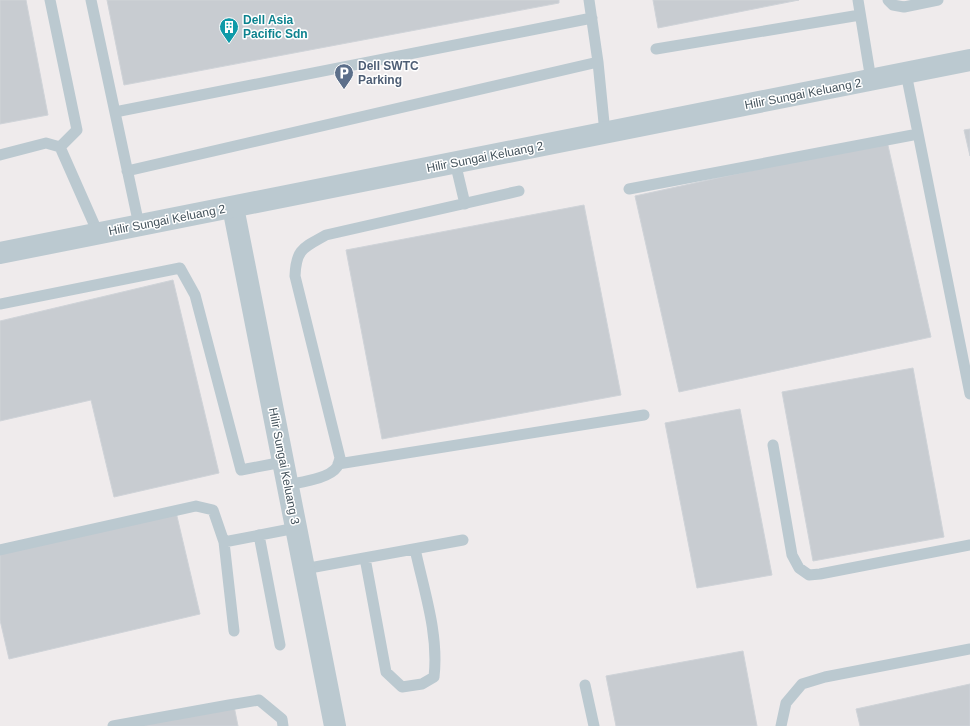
<svg xmlns="http://www.w3.org/2000/svg" width="970" height="726" font-family="Arial,sans-serif">
<style>
.building{fill:#c8ccd1;stroke:#cfd3d8}
.lines{fill:none;stroke-linecap:round;stroke-linejoin:round}
.service{stroke:#bbc9d0;stroke-width:11}
.minor{stroke:#bbc9d0;stroke-width:22}
.tertiary{stroke:#bbc9d0;stroke-width:22}
.labels{text-anchor:middle;dominant-baseline:central;stroke-width:3;stroke-linejoin:round;paint-order:stroke}
.culture-label{font-size:12px;font-weight:bold;fill:#0d838f;stroke:#fff;text-anchor:start}
.service-label{font-size:12px;font-weight:bold;fill:#4e5e75;stroke:#fff;text-anchor:start}
.street-label{font-size:12px;fill:#43525b;stroke:#fff}
</style>
<rect width="100%" height="100%" fill="#efebec"/>
<path class="building" d="M0,0H26L48,115L0,124Z
M107,0H559V3L124,85Z
M653,0H799L658,28Z
M970,129V156L964,130Z
M887,141L931,337L679,392L635,196Z
M584,205L621,395L382,439L346,250Z
M173,280L219,473L114,497L91,400L0,421V321Z
M913,368L944,537L813,561L782,392Z
M740,409L772,575L697,588L665,423Z
M176,512L200,614L9,659L0,620V553Z
M743,651L757,726H616L606,676Z
M970,684V726H860L856,709Z
M234,706L238,726H133Z"/>
<g class="lines">
<path class="service" d="M50,0L77,130L60,147
M91,0L139,225
M589,0L598,62L605,133
M858,0L871,80
M888,0L893,5L904,7L938,0
M656,49L860,15
M906,73L970,394
M115,112L592,18
M0,155L46,143L60,147L98,233
M455,162L465,204
M127,171L598,62
M629,189L918,134
M0,304L180,268L195,295L241,470L283,462
M773,445L792,555L799,568L809,575L820,574L970,545
M338,464L644,415
M287,485C300,482 329,479 337,467C338,465 339,461 340,458L295,276C296,249 303,248 326,235L519,191
M259,535L280,645
M224,542L234,631
M0,550L196,506L213,510L224,542L296,528
M365,558L386,672L402,687L422,684L434,677C439,634 424,591 415,549
M304,569L463,540
M585,685L594,726
M113,726L229,705L259,700L282,719L283,726
M781,726L786,703L802,684L825,677L970,649"/>
<path class="minor" d="M233,207L335,726"/>
<path class="tertiary" d="M0,253L970,60"/>
</g>
<defs>
<symbol id="building-pin" viewBox="-11 -11 22 30"><path d="M0 17L-7.5 6A9.5 9.5 0 1 1 7.5 6Z" fill="#0f9aa8" stroke="#fff"/><path d="M-4-6H4V6H1V3H-1V6H-4ZM-2.5-4.3h1.7v1.8h-1.7ZM.8-4.3h1.7v1.8H.8ZM-2.5-1h1.7V.8h-1.7ZM.8-1h1.7V.8H.8Z" fill="#fff"/></symbol>
<symbol id="parking-pin" viewBox="-11 -11 22 30"><path d="M0 17L-7.5 6A9.5 9.5 0 1 1 7.5 6Z" fill="#5c6f8a" stroke="#fff"/><path d="M-3.5-5.5H1a3.5 3.5 0 0 1 0 7H-1V5.5H-3.5ZM-1-3.4V-.6H.8a1.4 1.4 0 0 0 0-2.8Z" fill="#fff"/></symbol>
</defs>
<g fill-rule="evenodd">
<use href="#building-pin" x="218" y="16" width="22" height="30"/>
<use href="#parking-pin" x="333" y="62" width="22" height="30"/>
</g>
<g class="labels">
<g class="culture-label">
<text x="243" y="20">Dell Asia<tspan x="243" dy="14">Pacific Sdn</tspan></text>
</g>
<g class="service-label">
<text x="358" y="66">Dell SWTC<tspan x="358" dy="14">Parking</tspan></text>
</g>
<g class="street-label">
<text transform="translate(803 94) rotate(-11)">Hilir Sungai Keluang 2</text>
<text transform="translate(485 157) rotate(-11)">Hilir Sungai Keluang 2</text>
<text transform="translate(167 220) rotate(-11)">Hilir Sungai Keluang 2</text>
<text transform="translate(284 466) rotate(79)">Hilir Sungai Keluang 3</text>
</g>
</g>
</svg>
